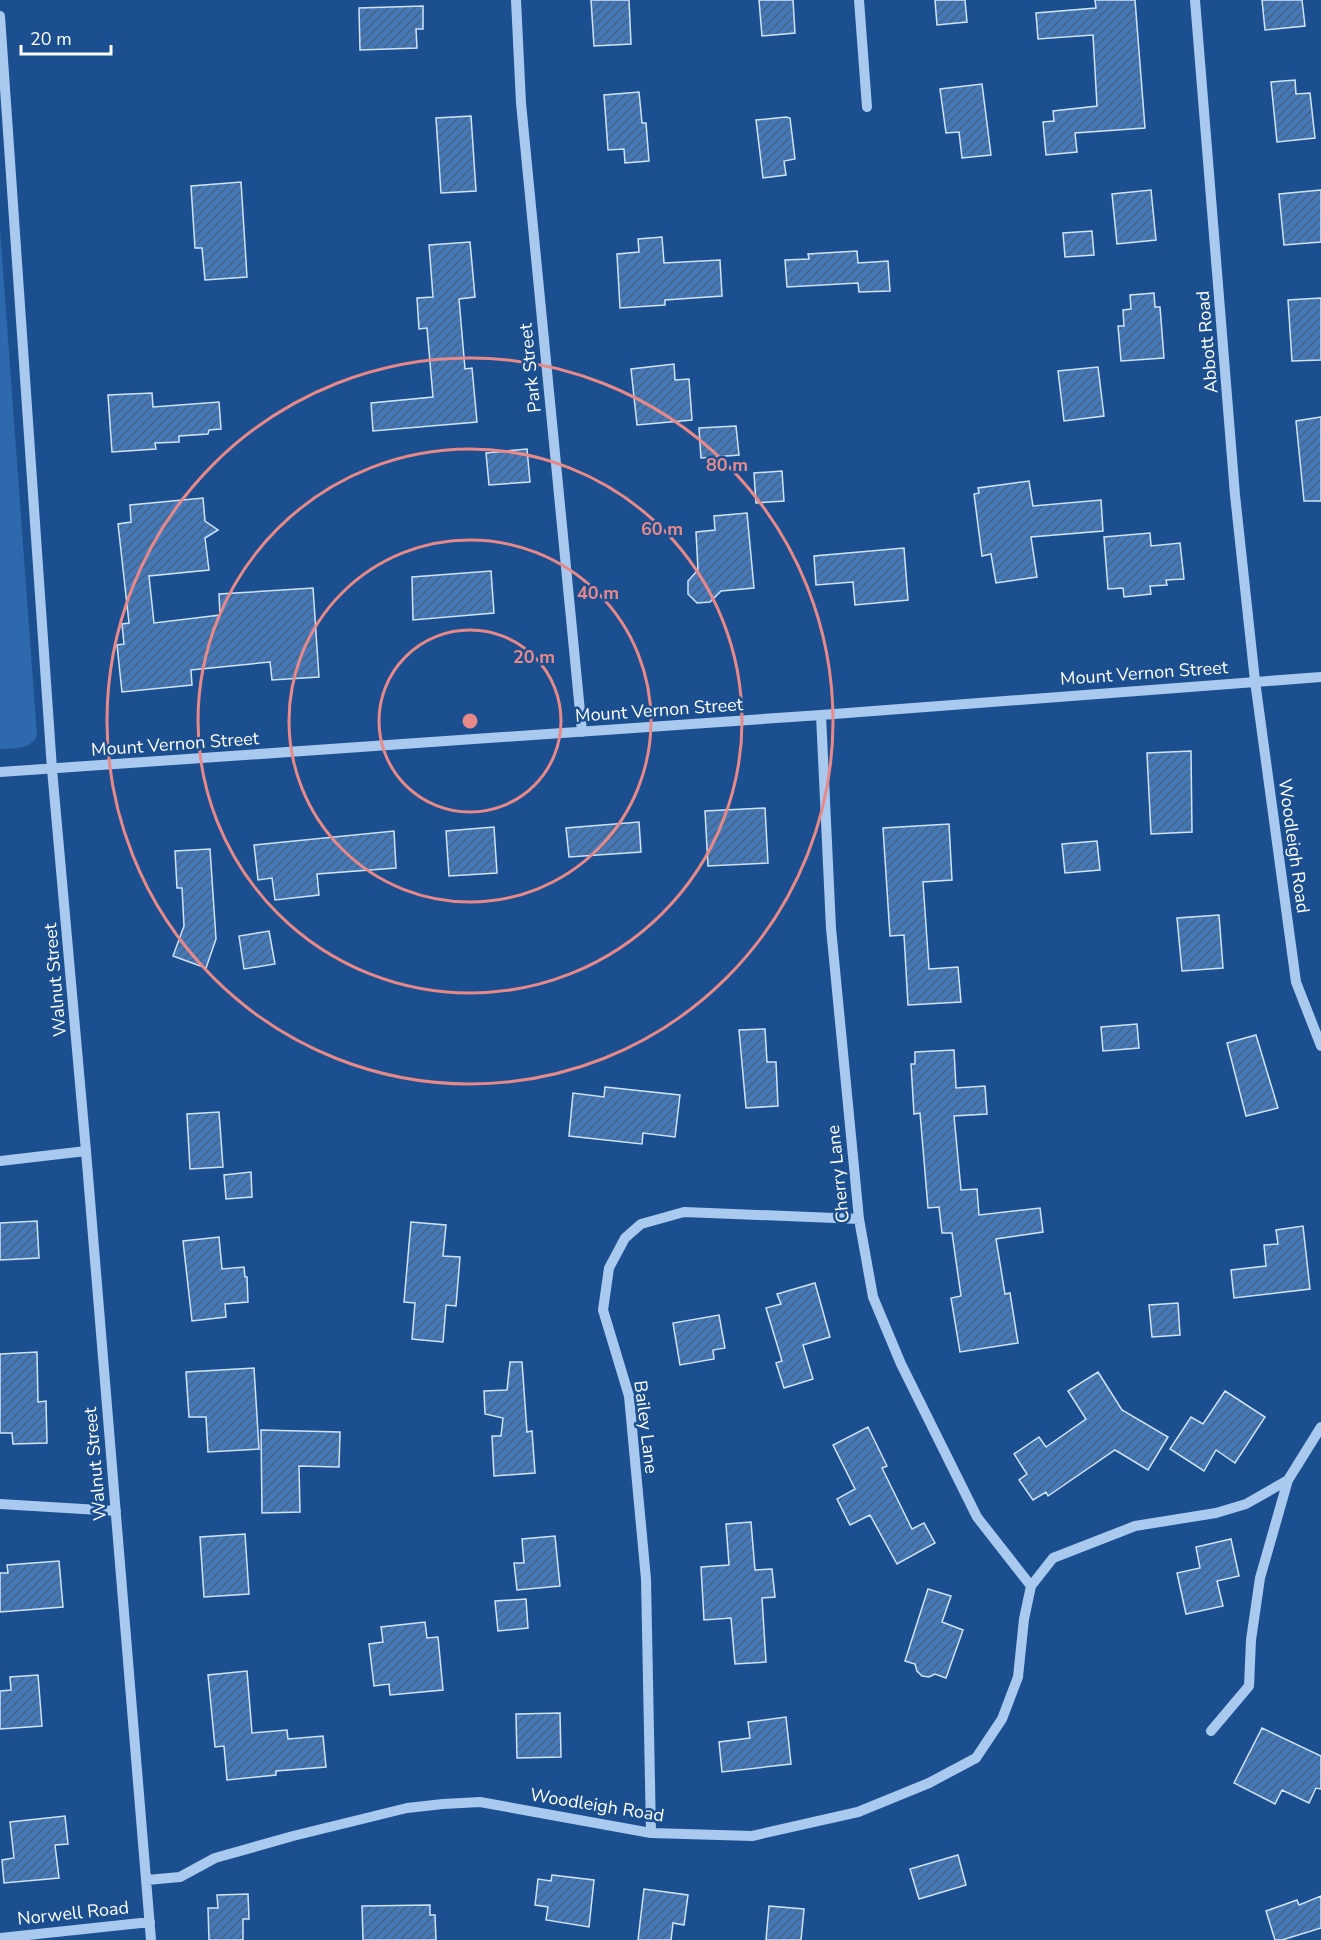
<svg xmlns="http://www.w3.org/2000/svg" width="1321" height="1940" font-family="'Nunito Sans',sans-serif">
<style>
.park{fill:#2e69ad}
.building{fill:url(#building-hatch);stroke:#cfe3fa;stroke-width:1.5}
.lines{fill:none;stroke-linecap:round;stroke-linejoin:round}
.minor{stroke:#a9c9ee;stroke-width:10}
.ring{fill:none;stroke:#e88989;stroke-width:3}
.labels{text-anchor:middle;dominant-baseline:central;stroke-width:5;stroke-linejoin:round;paint-order:stroke}
.street-label{font-size:18px;fill:#fff;stroke:#1b4f8f}
.centre{fill:#e88989;stroke:#1b4f8f;stroke-width:3}
.ring-label{font-size:18px;text-anchor:middle;font-weight:bold;fill:#e88989;stroke:#1b4f8f;stroke-width:5;stroke-linejoin:round;paint-order:stroke}
</style>
<defs>
<pattern id="building-hatch" width="6" height="6" patternUnits="userSpaceOnUse" patternTransform="scale(1.5)"><rect width="6" height="6" fill="#4478b7"/><path d="M-1 1l2-2M0 6l6-6M5 7l2-2" fill="none" stroke="#486282"/></pattern>
</defs>
<rect width="100%" height="100%" fill="#1b4f8f"/>
<path class="park" d="M0,229L37,736C30,750 14,748 0,749Z"/>
<path class="building" d="M591,0H629L631,44L594,46Z
M759,0H793L795,33L762,36Z
M935,0H965L967,22L937,25Z
M1095,0H1135L1145,128L1075,133L1077,152L1046,155L1043,122L1054,121L1053,111L1097,106L1093,35L1038,39L1036,13L1096,8Z
M1262,0H1302L1305,26L1265,30Z
M423,6V29H416L417,48L360,50L359,8Z
M1295,80L1296,94L1310,93L1315,138L1277,142L1271,82Z
M982,84L991,155L962,158L959,132L946,133L940,89Z
M639,92L642,123H646L649,161L625,163L624,149L608,150L604,95Z
M471,116L476,191L441,193L436,118Z
M786,117L790,118L795,159L784,161L786,175L763,178L756,120Z
M241,182L247,277L205,280L202,248H195L191,186Z
M1151,190L1156,240L1117,244L1112,194Z
M1321,190V242L1284,245L1279,194Z
M1092,231L1094,255L1065,257L1063,233Z
M662,237L664,263L720,260L722,296L665,300V305L620,308L617,254L639,252L638,239Z
M470,242L475,297L459,299L465,369L472,368L477,422L373,431L371,403L433,397L427,328L419,329L417,298L433,297L429,245Z
M857,251L858,263L888,261L890,291L859,292L858,283L787,287L785,260L809,259L808,254Z
M1154,293L1155,307H1160L1164,358L1121,361L1118,326H1124L1123,310L1131,309L1130,295Z
M1321,298V360L1292,361L1288,300Z
M674,364L675,380L689,379L692,420L637,425L631,369Z
M1098,367L1104,416L1064,421L1058,371Z
M152,393L153,407L219,402L221,429L209,430L208,434L179,436V442L155,443L156,449L112,452L108,395Z
M1321,417V501H1304L1296,421Z
M736,426L739,455L701,458L699,428Z
M527,449L530,482L489,485L486,453Z
M782,471L784,501L756,503L754,473Z
M1029,481L1033,506L1101,500L1103,531L1031,537L1037,577L996,583L991,554L982,556L974,494L979,493L978,488Z
M203,498L205,521L218,530L205,538L209,570L149,576L154,623L220,615L219,594L313,588L319,677L272,680L270,662L191,670L192,685L122,692L117,645L124,644L122,624L129,623L118,524L131,522L130,505Z
M747,513L754,588L721,591L710,602L697,603L688,594V581L698,570L696,532L715,530L714,516Z
M1150,533L1151,546L1180,543L1184,579L1166,580L1167,585L1150,586L1151,594L1124,597L1123,588L1108,589L1104,537Z
M904,548L908,600L855,605L853,582L816,585L814,556Z
M491,571L494,613L413,620L412,577Z
M1191,751L1192,832L1151,834L1147,753Z
M765,808L768,863L708,866L705,811Z
M639,822L641,852L569,857L566,828Z
M949,824L952,880L923,882L929,969L958,967L961,1002L908,1005L904,935L890,936L883,828Z
M494,827L497,873L449,876L446,831Z
M394,831L396,868L317,874L319,895L275,900L272,878L258,880L254,845Z
M1097,841L1100,870L1065,873L1062,844Z
M210,849L216,939L206,968L173,956L184,926L182,888H177L175,851Z
M1219,915L1223,968L1182,971L1177,918Z
M269,931L275,964L244,969L239,936Z
M1137,1024L1139,1048L1103,1051L1101,1027Z
M765,1029L767,1062H776L778,1106L746,1108L739,1030Z
M1256,1035L1278,1108L1246,1116L1227,1043Z
M954,1050L956,1088L985,1086L987,1114L954,1116L961,1190L977,1189L979,1215L1040,1208L1043,1232L996,1239L1005,1294L1010,1293L1018,1343L960,1352L951,1298L961,1296L952,1233H942L939,1207L928,1208L920,1113L914,1114L911,1064H915V1052Z
M605,1087L680,1095L675,1137L643,1133L642,1144L569,1136L573,1093L604,1097Z
M219,1112L223,1167L190,1169L187,1114Z
M251,1172L252,1197L226,1199L224,1175Z
M37,1221L39,1258L0,1260V1223Z
M411,1222L446,1225L443,1256L460,1257L456,1306L446,1305L443,1342L412,1339L415,1303L404,1302Z
M1303,1226L1310,1289L1234,1298L1231,1270L1266,1266L1264,1245L1278,1244L1276,1230Z
M219,1237L222,1269L244,1267L245,1277H247L248,1302L225,1304L226,1317L192,1321L183,1241Z
M815,1283L830,1337L803,1345L813,1379L784,1388L776,1363L782,1361L766,1308L781,1304L777,1294Z
M1178,1303L1180,1335L1152,1337L1149,1305Z
M719,1315L725,1348L713,1350L714,1359L680,1365L673,1323Z
M37,1352L38,1402L46,1401L47,1443L13,1444L12,1433H0V1354Z
M510,1362H522L527,1432L532,1431L535,1473L494,1476L492,1436H501L503,1418L485,1414L484,1391L507,1390Z
M254,1368L259,1449L208,1452L206,1417H189L186,1372Z
M1098,1372L1122,1410L1168,1437L1148,1470L1115,1450L1048,1496L1046,1492L1033,1500L1019,1480L1027,1474L1014,1454L1039,1437L1046,1447L1086,1419L1068,1391Z
M1225,1391L1265,1417L1235,1463L1216,1450L1204,1471L1170,1449L1191,1417L1203,1424Z
M868,1427L887,1466L882,1468L912,1529L924,1523L935,1543L897,1564L870,1515L850,1525L837,1499L855,1489L833,1445Z
M261,1430L340,1432L339,1467L299,1466L300,1512L262,1513Z
M751,1522L755,1570L772,1569L775,1597L762,1598L766,1662L735,1664L731,1618L704,1620L701,1567L729,1565L726,1524Z
M245,1534L249,1594L204,1597L200,1537Z
M555,1536L560,1586L517,1590L514,1563H524L522,1539Z
M1231,1539L1239,1576L1217,1581L1223,1606L1186,1614L1177,1573L1200,1568L1196,1547Z
M59,1561L63,1607L0,1612V1573H8L7,1565Z
M928,1589L951,1596L942,1622L963,1630L946,1678L935,1674L929,1677L922,1676L917,1671L915,1664L905,1661Z
M526,1599L528,1628L498,1631L495,1601Z
M425,1622L427,1638L438,1637L443,1690L390,1695L389,1684L374,1686L369,1644L383,1642L381,1627Z
M247,1671L252,1733L287,1730L288,1739L323,1736L326,1767L276,1771V1775L227,1780L224,1746L215,1747L208,1675Z
M38,1675L42,1726L0,1729V1691L11,1690L10,1677Z
M560,1713L561,1757L517,1758L516,1714Z
M786,1717L791,1764L722,1772L719,1742L750,1738L748,1722Z
M1262,1728L1321,1756V1789L1316,1788L1309,1803L1282,1790L1275,1804L1234,1783Z
M65,1816L68,1844L55,1845L59,1878L4,1883L2,1860L14,1858L10,1822Z
M958,1855L966,1885L919,1899L910,1869Z
M552,1875L594,1880L589,1927L546,1920L548,1907L535,1905L538,1879L551,1881Z
M644,1889L688,1895L684,1925L673,1923L671,1940H638Z
M248,1894L249,1919H243V1940H209L208,1908H218L217,1895Z
M1321,1896V1928L1282,1940H1275L1266,1911L1297,1900L1299,1905Z
M430,1905V1915H435L436,1940H363L362,1906Z
M769,1906L804,1909L801,1940H766Z"/>
<g class="lines">
<path class="minor" d="M516,0L521,103L582,732
M859,0L867,107
M1195,0L1235,495L1255,681L1296,982L1321,1046
M0,16L52,769L86,1151L151,1940
M821,715L831,928L859,1219L873,1297L901,1364L977,1517L1031,1586
M0,772L821,715L1321,677
M0,1161L86,1151
M0,1504L116,1511
M1211,1731L1249,1686L1251,1640L1260,1578L1288,1480
M651,1833L646,1579L629,1396L603,1310L609,1268L625,1238L641,1224L684,1212L859,1219
M147,1880L180,1877L215,1858L293,1836L407,1808L443,1804L480,1802L651,1833L752,1836L858,1812L929,1783L976,1758L1002,1719L1018,1677L1024,1619L1031,1586L1053,1558L1135,1526L1216,1513L1246,1504L1288,1480L1321,1427
M0,1938L150,1922"/>
</g>
<g class="ring">
<circle cx="470" cy="721" r="91"/>
<circle cx="470" cy="721" r="181"/>
<circle cx="470" cy="721" r="272"/>
<circle cx="470" cy="721" r="363"/>
</g>
<g class="labels">
<g class="street-label">
<text transform="translate(1207 342) rotate(-95)">Abbott Road</text>
<text transform="translate(530 368) rotate(-96)">Park Street</text>
<text transform="translate(1144 673) rotate(-4)">Mount Vernon Street</text>
<text transform="translate(659 710) rotate(-4)">Mount Vernon Street</text>
<text transform="translate(175 744) rotate(-4)">Mount Vernon Street</text>
<text transform="translate(1294 846) rotate(82)">Woodleigh Road</text>
<text transform="translate(55 980) rotate(-95)">Walnut Street</text>
<text transform="translate(838 1174) rotate(-96)">Cherry Lane</text>
<text transform="translate(646 1427) rotate(83)">Bailey Lane</text>
<text transform="translate(95 1464) rotate(-95)">Walnut Street</text>
<text transform="translate(597 1805) rotate(9)">Woodleigh Road</text>
<text transform="translate(73 1913) rotate(-6)">Norwell Road</text>
</g>
</g>
<circle cx="470" cy="721" r="9" class="centre"/>
<g class="ring-label">
<text x="727" y="471">80 m</text>
<text x="662" y="535">60 m</text>
<text x="598" y="599">40 m</text>
<text x="534" y="663">20 m</text>
</g>
<path d="M21 45v9h90v-9" fill="none" stroke="#ffffff" stroke-width="3"/>
<text x="30" y="45" font-size="18" fill="#ffffff" stroke="#1b4f8f" stroke-width="4.5" paint-order="stroke">20 m</text>
</svg>
